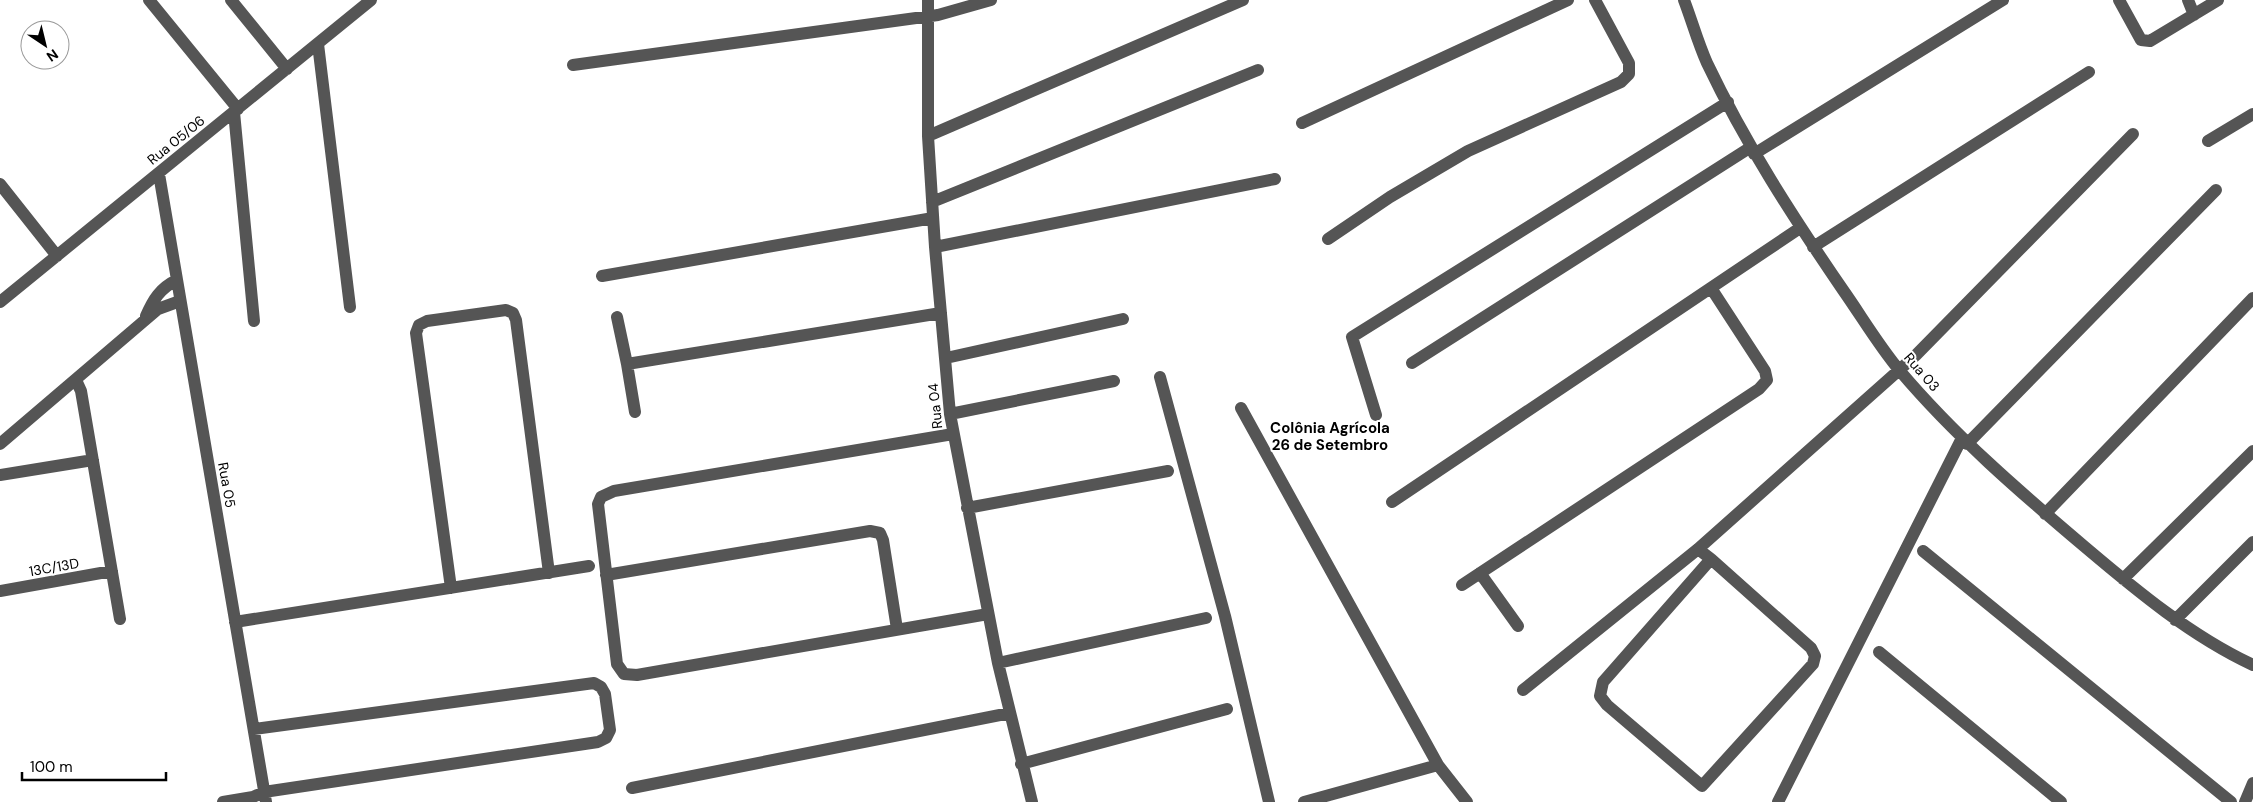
<svg xmlns="http://www.w3.org/2000/svg" width="2253" height="802" font-family="'DM Sans',sans-serif">
<style>
.lines{fill:none;stroke-linecap:round;stroke-linejoin:round}
.minor{stroke:#555;stroke-width:12}
.labels{text-anchor:middle;dominant-baseline:central;stroke-width:4;stroke-linejoin:round;paint-order:stroke}
.street-label{font-size:14px;fill:#000;stroke:#fff}
.neighbourhood-label{font-size:15px;font-weight:bold;fill:#000;stroke:#fff}
</style>
<rect width="100%" height="100%" fill="#fff"/>
<g class="lines">
<path class="minor" d="M149,0L238,109
M231,0L287,69
M928,0V136L935,247L950,414L998,663L1032,802
M1684,0C1692,21 1698,43 1707,63C1745,143 1793,217 1843,290C1862,317 1879,346 1900,371C1955,436 2020,492 2085,547C2137,591 2191,636 2253,665
M2119,0L2141,40L2150,41L2218,0
M2188,0L2194,15
M318,44L350,307
M573,65L938,15L991,0
M234,112L254,321
M1302,123L1568,0
M928,136L1243,0
M2208,141L2253,114
M1754,154L2003,0
M159,174L266,802
M0,184L57,256
M932,202L1258,70
M1328,239L1390,197L1468,151L1621,82L1629,74V63L1595,0
M935,247L1275,179
M1813,247L2089,72
M602,276L933,218
M0,302L371,0
M146,316C153,300 160,288 177,280
M617,317L627,364L635,412
M946,358L1123,319
M1412,363L1751,147
M627,364L941,313
M1160,377L1225,616L1269,802
M76,380L81,391L120,619
M1241,408L1438,765L1467,802
M950,414L1114,381
M1376,415L1352,337L1728,102
M953,434L614,491L601,497L598,504L617,664L624,674L637,675L988,614
M0,444L158,309L180,301
M1967,444L2216,190
M0,475L93,460
M1392,502L1800,228
M967,508L1168,471
M2045,514L2253,298
M1698,549L1711,559L1811,648L1815,656L1813,664L1702,786L1607,705L1600,696L1603,682L1711,559
M1923,551L2231,802
M1480,573L1518,626
M606,575L870,531L880,533L883,540L897,629
M2123,579L2253,451
M1462,585L1759,389L1767,380L1765,371L1711,288
M451,588L416,333L419,325L427,321L506,310L513,313L516,320L549,573
M0,591L112,571
M2175,620L2253,542
M235,622L589,566
M1879,652L2061,802
M998,663L1206,618
M1523,690L1698,549L1916,355L2133,134
M1021,764L1227,709
M632,788L1010,713
M223,802L253,797L264,792L598,742L606,738L610,730L605,694L601,687L594,683L254,729
M1304,802L1438,765
M1778,802L1962,438
M2245,802L2253,783"/>
</g>
<g class="labels">
<g class="street-label">
<text transform="translate(176 140) rotate(-39)">Rua 05/06</text>
<text transform="translate(1922 372) rotate(49)">Rua 03</text>
<text transform="translate(935 406) rotate(-96)">Rua 04</text>
<text transform="translate(227 485) rotate(80)">Rua 05</text>
<text transform="translate(54 567) rotate(-10)">13C/13D</text>
</g>
<g class="neighbourhood-label">
<text x="1330" y="428">Colônia Agrícola<tspan x="1330" dy="17">26 de Setembro</tspan></text>
</g>
</g>
<g transform="translate(45 45) rotate(145)"><circle r="24" fill="#ffffff" stroke="#999999"/>
<path d="M0-4L9 19L0 12L-9 19Z" fill="#000000"/>
<text y="-8" font-size="14" font-weight="bold" text-anchor="middle" fill="#000000">N</text>
</g>
<path d="M22 772v8h144v-8" fill="none" stroke="#000000" stroke-width="2.5"/>
<text x="30" y="772" font-size="15" fill="#000000" stroke="#ffffff" stroke-width="4" paint-order="stroke">100 m</text>
</svg>
